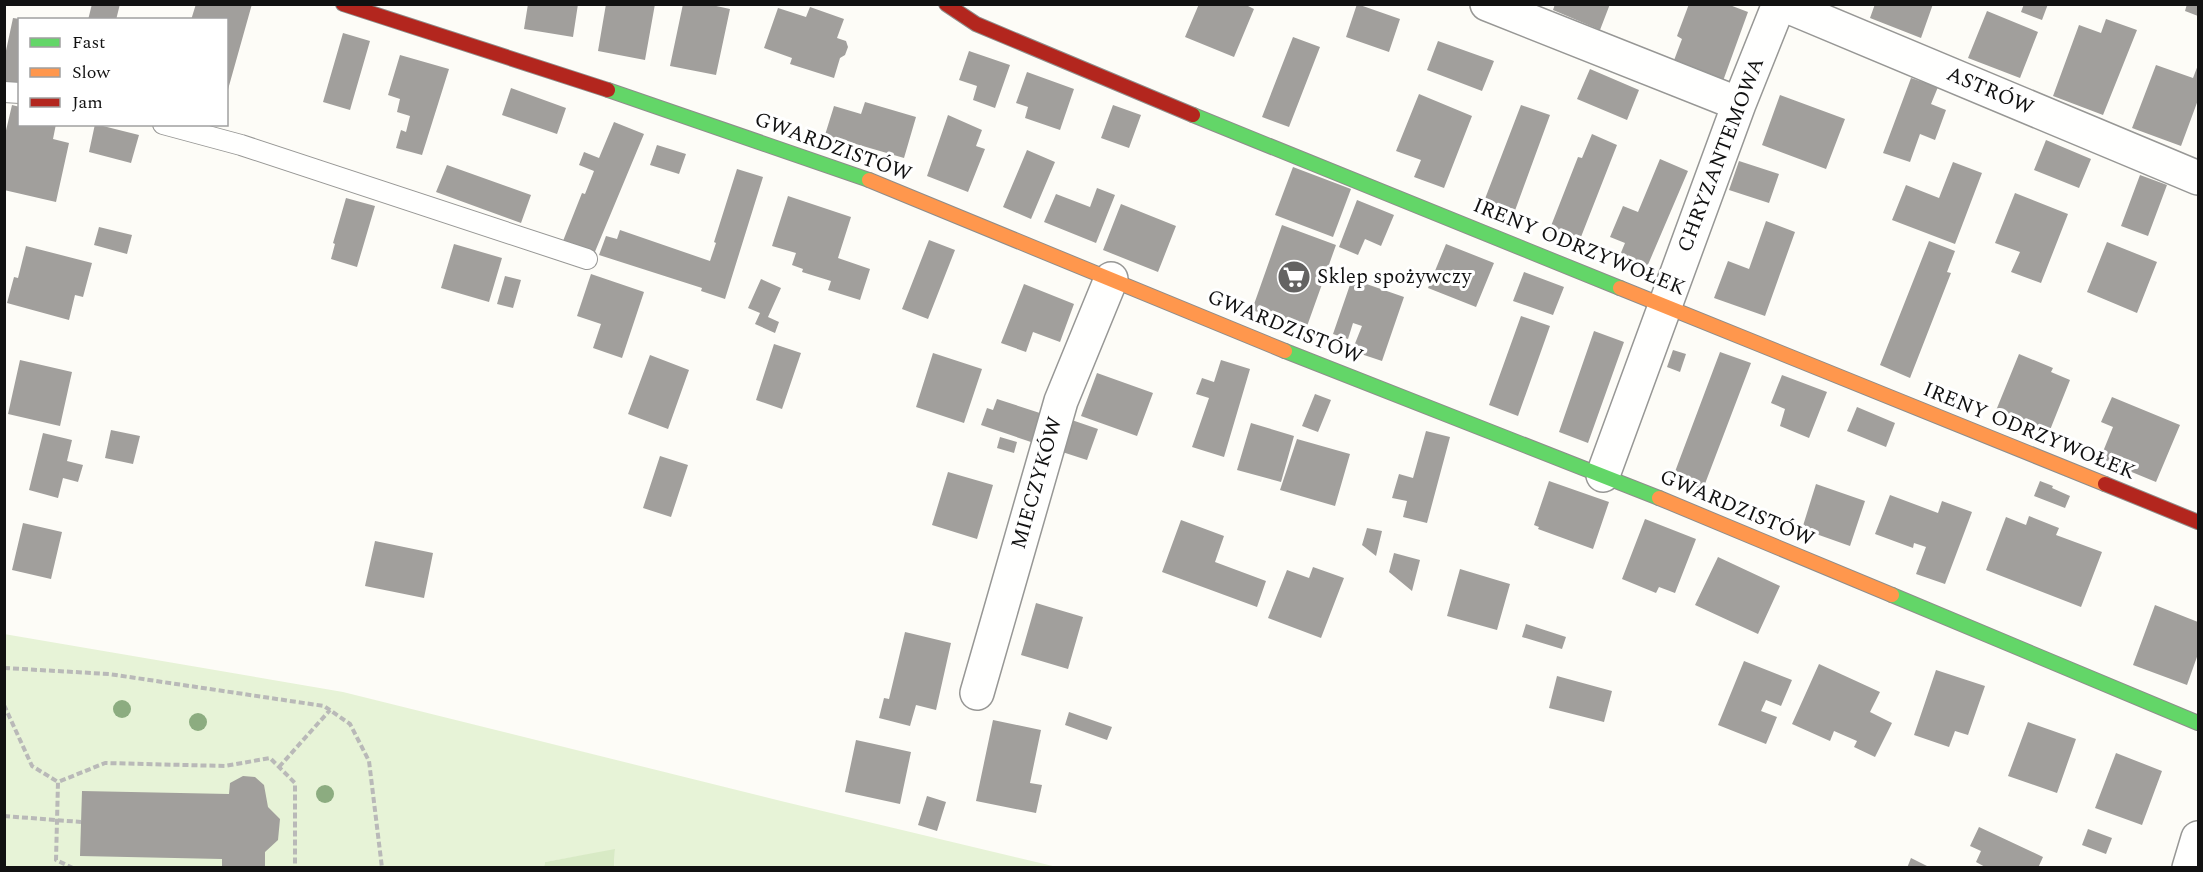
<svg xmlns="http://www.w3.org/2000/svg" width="2203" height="872" font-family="Spectral,serif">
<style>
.green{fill:#e7f3d7}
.forest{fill:#d8eac5}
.building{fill:#a19f9c}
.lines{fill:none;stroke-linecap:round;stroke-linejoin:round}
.lane-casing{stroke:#979795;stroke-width:22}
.street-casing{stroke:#979795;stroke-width:36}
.fast-casing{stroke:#8e8d8b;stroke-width:16}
.slow-casing{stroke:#8e8d8b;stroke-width:16}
.jam-casing{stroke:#8e8d8b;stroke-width:16}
.path{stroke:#b9b9b8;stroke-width:4;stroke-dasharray:6 3;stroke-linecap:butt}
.lane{stroke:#fffffe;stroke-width:20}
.street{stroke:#fffffe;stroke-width:33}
.fast{stroke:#63d668;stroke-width:14}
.slow{stroke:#ff974d;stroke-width:14}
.jam{stroke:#b3261e;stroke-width:14}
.tree{fill:#8cac80}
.labels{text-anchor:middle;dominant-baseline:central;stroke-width:6;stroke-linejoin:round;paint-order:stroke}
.street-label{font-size:21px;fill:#111;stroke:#fff}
.poi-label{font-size:21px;fill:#111;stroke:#fff;text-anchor:start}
</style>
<rect width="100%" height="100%" fill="#fdfcf7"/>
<path class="green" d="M4,634L343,692L785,802L1057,867L614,868L615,850L545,862L544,868L5,867Z"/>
<path class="forest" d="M615,849L614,867H544L545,862Z"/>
<path class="building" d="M92,4H120L116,20H88Z
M196,4H252L227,93L226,20H191Z
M528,4H578L573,37L524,29Z
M606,4H655L645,60L598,51Z
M683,4H707L730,9L716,75L670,66Z
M1199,4H1244L1254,9L1234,57L1185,37Z
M1357,4L1400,19L1389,52L1346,37Z
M1555,4H1610L1600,30L1553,10Z
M1689,4H1727L1748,12L1723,81L1673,63L1682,39L1677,36Z
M1875,4H1933L1921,38L1870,18Z
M2024,4H2048L2042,20L2021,12Z
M2187,4H2198V16L2185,11Z
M810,7L844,19L837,38L846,41L848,47L845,55L840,58L834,78L790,64L792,58L764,48L778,8L806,17Z
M1987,11L2038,32L2020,78L1968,58Z
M13,18L20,19V86L4,83V60Z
M2106,19L2137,30L2103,115L2053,96L2079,25L2101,33Z
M343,33L370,41L350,110L323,102Z
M1293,37L1320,47L1289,127L1262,117Z
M1438,41L1494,61L1482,91L1427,70Z
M969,51L1010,65L995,108L973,100L977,86L959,80Z
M400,55L449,69L422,155L396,148L401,130L406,132L410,116L397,112L400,99L388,95Z
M2156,65L2193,78L2198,65V100L2181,146L2132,128Z
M1590,69L1639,90L1627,120L1577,99Z
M1027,72L1074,89L1060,130L1025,118L1028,107L1016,103Z
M1911,78L1938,87L1931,104L1946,110L1935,140L1920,134L1910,162L1883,153Z
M511,88L566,108L557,134L502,115Z
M1419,94L1472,116L1444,188L1414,177L1421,160L1396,151Z
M1780,95L1845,119L1826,169L1762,145Z
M865,102L916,117L904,158L825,135L834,106L861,114Z
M12,105L20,107V124H56L53,139L69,143L56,202L4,190V139Z
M1113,105L1141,115L1129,148L1101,138Z
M1521,105L1550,115L1513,216L1483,204Z
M948,115L982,130L976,146L985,149L968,192L927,176Z
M614,122L644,134L594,254L563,241L582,193L585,194L594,171L579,165L584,152L599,158Z
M95,124L139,135L131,163L89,152Z
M1592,134L1617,145L1579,242L1549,231L1578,157L1582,158Z
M2046,140L2091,159L2079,188L2034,170Z
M657,145L686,154L679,174L650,165Z
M1027,150L1055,162L1031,219L1003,207Z
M1660,159L1688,171L1647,267L1620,255L1625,243L1610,237L1623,206L1638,212Z
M1739,161L1779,174L1769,203L1729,190Z
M1953,162L1982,173L1955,244L1892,220L1906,185L1939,198Z
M447,165L531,195L521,223L436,192Z
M1293,167L1351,189L1333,237L1275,215Z
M737,169L763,177L725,299L701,291L702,288L599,255L606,236L617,239L620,230L710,261L716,243L714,242Z
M2140,175L2167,185L2148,236L2121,226Z
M1097,188L1115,195L1096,243L1044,222L1056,194L1090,207Z
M2015,193L2068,214L2041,283L2011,272L2020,252L1995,243Z
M788,196L851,217L838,258L870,269L860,300L828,290L831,281L802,272L803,269L792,265L796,253L772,246Z
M346,198L375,206L357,267L331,259L335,244L333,243Z
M1357,200L1394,215L1381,246L1365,239L1358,255L1339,247Z
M1121,204L1176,226L1158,272L1103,250Z
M1766,221L1795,232L1765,316L1714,298L1728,261L1749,269Z
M1282,225L1336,245L1306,329L1252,310Z
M99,227L132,235L127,254L94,245Z
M929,240L955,250L928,319L902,309Z
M1929,241L1955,251L1947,272L1951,273L1910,378L1880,365Z
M2107,242L2157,262L2137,313L2087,292Z
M454,244L502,258L489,302L441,288Z
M1446,244L1494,263L1476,307L1428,288Z
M26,246L92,263L83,297L75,295L69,320L7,303L14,277L18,278Z
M1524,272L1564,287L1553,315L1513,301Z
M591,274L644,292L622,358L593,348L601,324L577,316Z
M505,276L521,280L513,308L497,304Z
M761,279L781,288L768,317L779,322L775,333L755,324L760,313L748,308Z
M1352,279L1404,297L1382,361L1352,351L1362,326L1353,323L1348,339L1333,334Z
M1024,284L1074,304L1060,342L1033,332L1026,352L1001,343Z
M1521,316L1550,326L1518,416L1489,405Z
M1594,331L1624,342L1588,443L1559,432Z
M774,344L801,353L782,409L756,400Z
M1673,350L1686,354L1680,372L1667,367Z
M1720,352L1751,363L1703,489L1673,477Z
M933,353L982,369L964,423L916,407Z
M2019,354L2053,368L2051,372L2070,380L2048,435L1995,413Z
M650,355L689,370L668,429L628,414Z
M20,360L72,372L60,426L8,414Z
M1221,360L1250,369L1224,457L1192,447L1209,398L1196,394L1202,378L1214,382Z
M1097,373L1153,393L1137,436L1081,416Z
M1782,375L1827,392L1809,438L1780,426L1785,409L1771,403Z
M1315,394L1331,400L1318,432L1302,426Z
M2112,397L2180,425L2156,482L2100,459L2113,427L2101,422Z
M997,399L1046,415L1037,444L981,425L987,408L993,410Z
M1857,407L1895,423L1886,447L1847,431Z
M1063,417L1098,429L1087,460L1053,449Z
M1251,423L1294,436L1281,482L1237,470Z
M111,430L140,436L133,464L105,458Z
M1426,431L1450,437L1427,523L1403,517L1407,501L1392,498L1399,474L1413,478Z
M43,433L72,440L67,461L83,465L78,482L63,478L58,498L29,490Z
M1000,437L1017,442L1014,453L997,448Z
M1297,439L1350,454L1335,506L1280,490Z
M660,456L688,465L671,517L643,508Z
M948,472L993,485L977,539L932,525Z
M1549,481L1609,502L1593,549L1538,529L1539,527L1534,525Z
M2040,481L2053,486L2052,488L2070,496L2065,508L2034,496Z
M1816,484L1865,501L1850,546L1802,529Z
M1890,495L1938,513L1942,501L1972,512L1945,584L1916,574L1926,547L1914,543L1913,548L1875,534Z
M2029,516L2059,528L2056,535L2102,552L2081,607L1986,570L2006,517L2026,525Z
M1645,519L1696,539L1675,593L1659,587L1656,593L1622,579Z
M1181,520L1224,536L1215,562L1266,581L1257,607L1162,572Z
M23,523L62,532L51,579L12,570Z
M1367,528L1382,531L1376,556L1362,545Z
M375,541L433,553L424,598L365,586Z
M1394,553L1420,560L1412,591L1389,572Z
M1718,557L1780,586L1758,634L1695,605Z
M1313,567L1344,578L1321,638L1268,618L1287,570L1309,578Z
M1460,569L1510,584L1497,630L1447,616Z
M1036,603L1083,617L1068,669L1021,655Z
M2155,605L2198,622V654L2187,685L2133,665Z
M1526,624L1566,637L1562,649L1522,637Z
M905,632L951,643L936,710L916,705L910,726L879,718L884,698L889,699Z
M1744,661L1792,680L1781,706L1766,700L1761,711L1777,717L1766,744L1718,725Z
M1819,664L1880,692L1870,712L1892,723L1875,757L1854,747L1857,741L1834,731L1830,741L1792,724Z
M1936,670L1985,686L1968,735L1955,731L1949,747L1914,735Z
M1557,676L1612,691L1604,722L1549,708Z
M1069,712L1112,727L1107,740L1065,725Z
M993,720L1041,730L1030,783L1042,785L1036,813L976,801Z
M2028,722L2076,739L2057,793L2008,776Z
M856,740L911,752L900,804L845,792Z
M2116,753L2162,771L2142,825L2095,808Z
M243,776L255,777L264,785L268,807L280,819L278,840L265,852V868H222V859L80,856L82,791L229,794L230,783Z
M927,796L946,802L937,831L918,825Z
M1979,827L2043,857L2038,868H1987L1976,862L1981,851L1970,846Z
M2088,829L2112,838L2106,854L2082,845Z
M1911,858L1931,868H1907Z"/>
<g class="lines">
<defs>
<path id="lane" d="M4,92L20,93
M163,124L241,145L587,259"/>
<path id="street" d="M1487,4L1739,104
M1782,4L2198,178
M1603,475L1739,104L1779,4
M977,693L1061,401L1111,279
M2189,868L2198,838"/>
<path id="fast" d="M608,90L869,180
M1193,115L1620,288
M1285,351L1659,498
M1892,595L2198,723"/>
<path id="slow" d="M869,180L1285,351
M1620,288L2105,484
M1659,498L1892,595"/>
<path id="jam" d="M343,4L608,90
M946,4L976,24L1193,115
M2105,484L2198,522"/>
</defs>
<use href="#lane" class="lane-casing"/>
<use href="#street" class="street-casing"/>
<use href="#fast" class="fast-casing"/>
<use href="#slow" class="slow-casing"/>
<use href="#jam" class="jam-casing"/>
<path class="path" d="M4,668L109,674L324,706L350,724L369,761L382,868
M4,705L32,766L58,782
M279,767L330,710
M4,816L81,822
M73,868L56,860L58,782L105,763L225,766L270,758L295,783V868"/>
<use href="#lane" class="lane"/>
<use href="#street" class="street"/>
<use href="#fast" class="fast"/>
<use href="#slow" class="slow"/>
<use href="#jam" class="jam"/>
</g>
<g class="tree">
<circle cx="122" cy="709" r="9"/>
<circle cx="198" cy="722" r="9"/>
<circle cx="325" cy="794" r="9"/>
</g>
<defs>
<symbol id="supermarket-disc" viewBox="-11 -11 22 22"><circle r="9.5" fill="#646362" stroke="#fff"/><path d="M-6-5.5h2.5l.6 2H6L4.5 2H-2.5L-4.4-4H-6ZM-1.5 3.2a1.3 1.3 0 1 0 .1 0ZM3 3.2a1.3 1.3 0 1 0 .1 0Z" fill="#fff"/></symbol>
</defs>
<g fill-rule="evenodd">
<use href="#supermarket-disc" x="1275" y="258" width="38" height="38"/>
</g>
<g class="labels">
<g class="street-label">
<text transform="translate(1990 91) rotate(23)">ASTRÓW</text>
<text transform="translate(833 147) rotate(20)">GWARDZISTÓW</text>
<text transform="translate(1721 155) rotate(-69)">CHRYZANTEMOWA</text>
<text transform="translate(1579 247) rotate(22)">IRENY ODRZYWOŁEK</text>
<text transform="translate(1285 327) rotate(22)">GWARDZISTÓW</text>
<text transform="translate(2029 431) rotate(22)">IRENY ODRZYWOŁEK</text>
<text transform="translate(1037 483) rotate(-74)">MIECZYKÓW</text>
<text transform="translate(1737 508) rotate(23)">GWARDZISTÓW</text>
</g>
<g class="poi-label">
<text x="1317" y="277">Sklep spożywczy</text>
</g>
</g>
<rect width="2203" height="872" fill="none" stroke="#111111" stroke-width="12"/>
<rect x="18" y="18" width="210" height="108" fill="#ffffff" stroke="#a0a0a0" stroke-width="1.5"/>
<rect x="30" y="38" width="30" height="9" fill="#63d668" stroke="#a0a0a0" stroke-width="1.5"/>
<text x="72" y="48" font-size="18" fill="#111111">Fast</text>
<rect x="30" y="68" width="30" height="9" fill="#ff974d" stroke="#a0a0a0" stroke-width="1.5"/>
<text x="72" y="78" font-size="18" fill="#111111">Slow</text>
<rect x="30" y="98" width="30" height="9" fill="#b3261e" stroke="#a0a0a0" stroke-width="1.5"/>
<text x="72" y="108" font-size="18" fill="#111111">Jam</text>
</svg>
